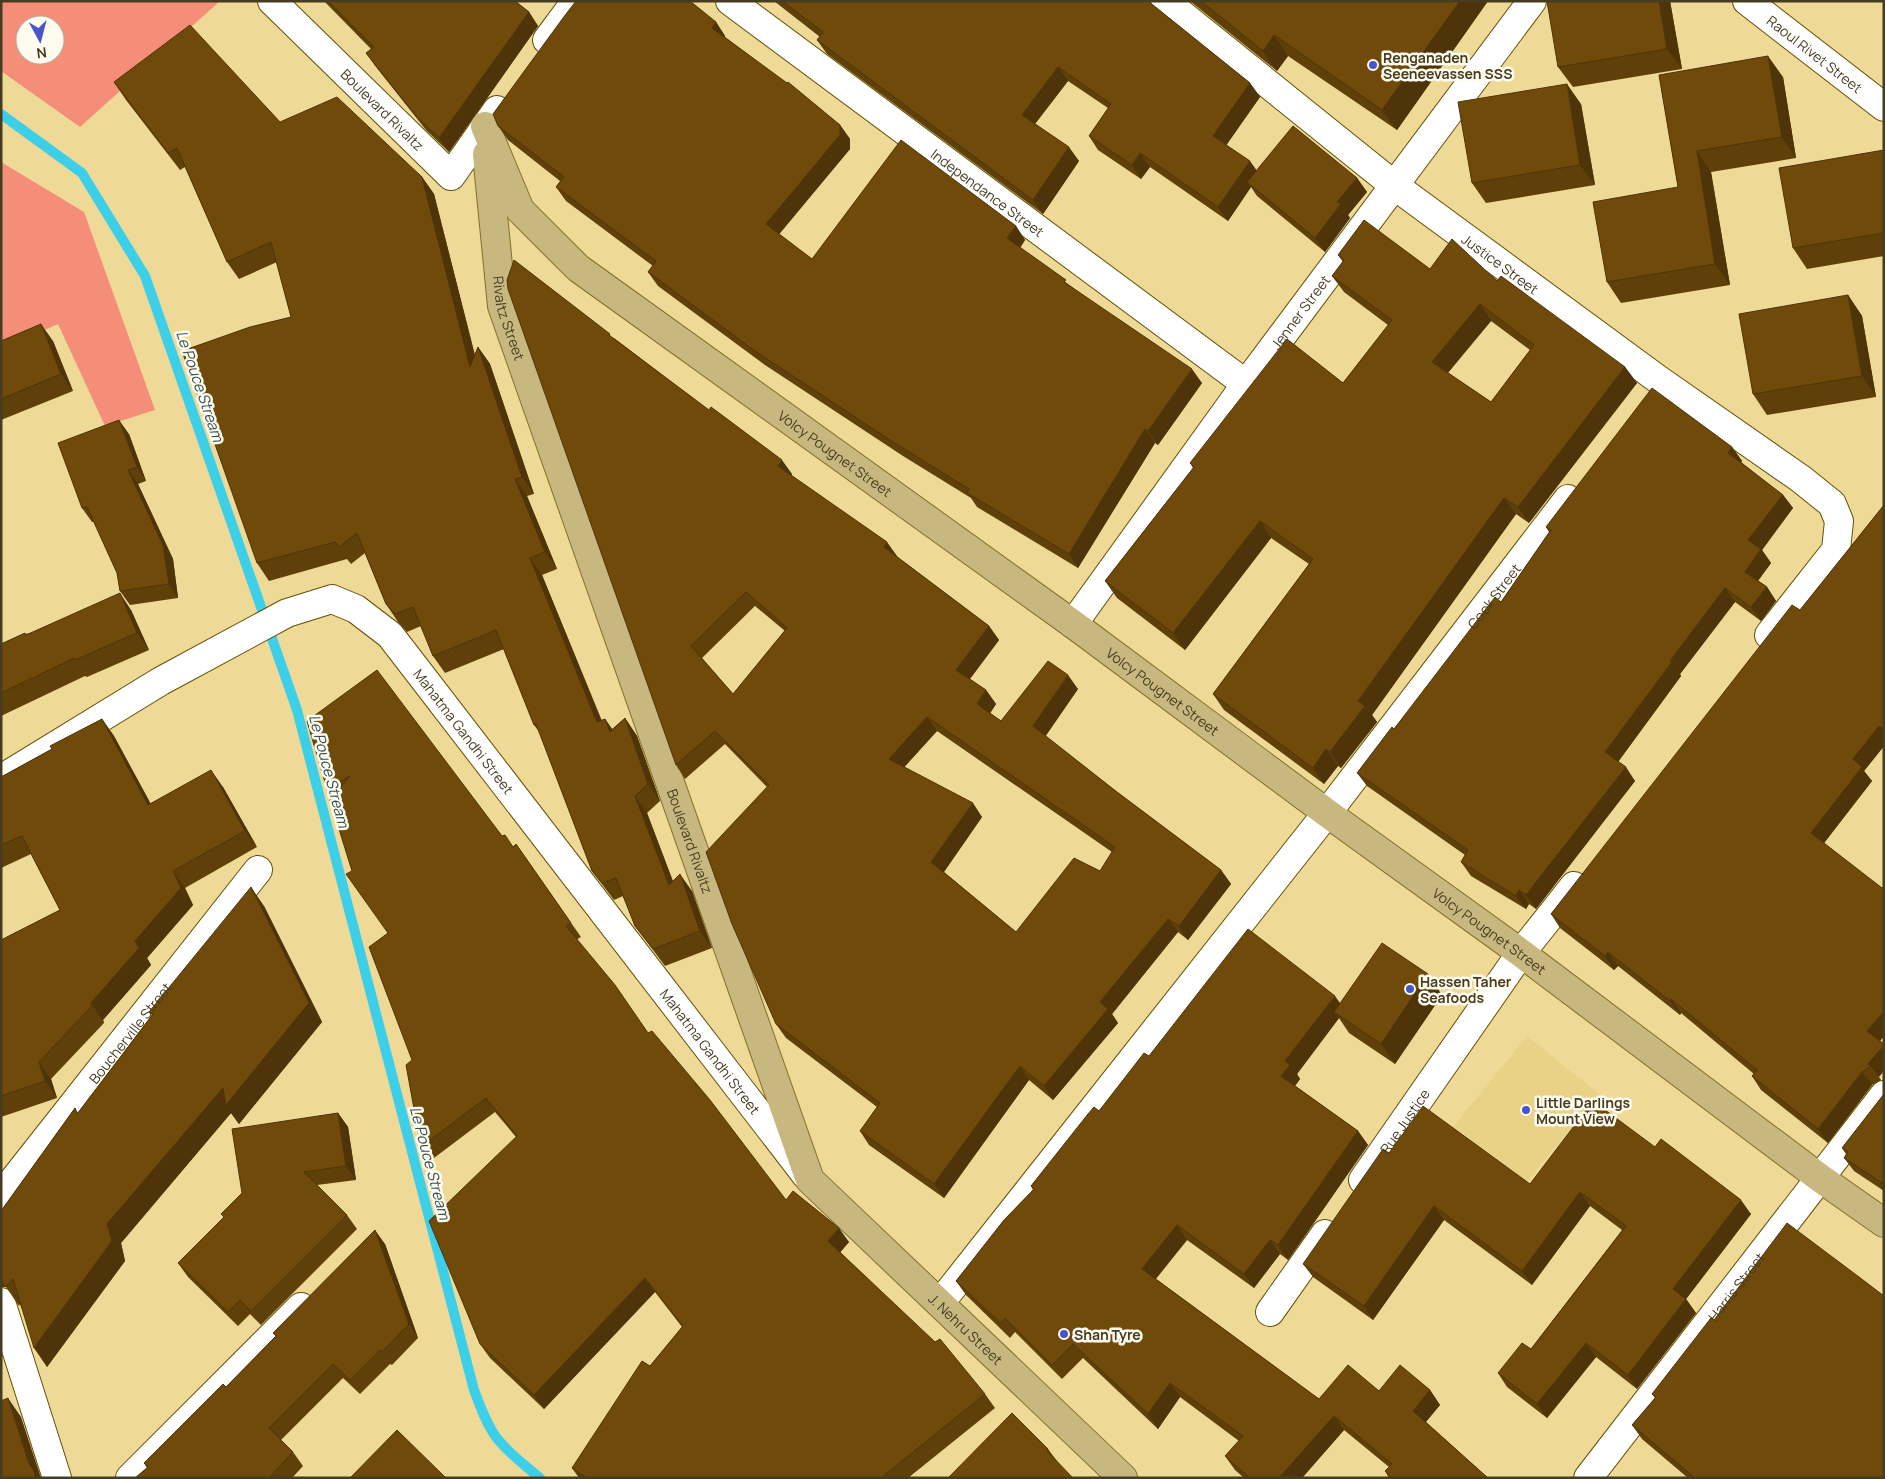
<svg xmlns="http://www.w3.org/2000/svg" width="1885" height="1479" font-family="Manrope,sans-serif">
<style>
.built{fill:#e9d286}
.green{fill:#f48e78;fill-rule:evenodd}
.lines{fill:none;stroke-linecap:round;stroke-linejoin:round}
.stream{stroke:#3dcee8;stroke-width:10}
.minor-casing{stroke:#635003;stroke-width:30}
.major-casing{stroke:#836e28;stroke-width:30}
.minor{stroke:#fff;stroke-width:28}
.major{stroke:#c8b880;stroke-width:28}
.wall{fill:#604009;fill-rule:evenodd}
.shaded-wall{fill:#4e3408}
.building{fill:#704a0b;stroke:#4e3408;fill-rule:evenodd}
.poi-dot{fill:#4755ca;stroke:#fffbee;stroke-width:2}
.labels{text-anchor:middle;dominant-baseline:central;stroke-width:5;stroke-linejoin:round;paint-order:stroke}
.street-label{font-size:14px;fill:#453c21;stroke:#fffbee}
.poi-label{font-size:14px;font-weight:bold;fill:#453c21;stroke:#fffbee;text-anchor:start}
.water-label{font-size:15px;font-style:italic;fill:#335157;stroke:#fffbee}
</style>
<rect width="100%" height="100%" fill="#eed996"/>
<path class="built" d="M1527,1036L1599,1094L1525,1184L1454,1126Z"/>
<path class="green" d="M1,1H220L80,127L1,71ZM25,25H55V55H25Z
M1,162L84,212L155,410L105,426L58,324L1,349Z"/>
<g class="lines">
<path class="stream" d="M1,114L82,173L145,276L297,710L474,1390C480,1406 486,1423 496,1437C508,1453 525,1465 540,1478"/>
<defs>
<g id="minor">
<path id="s1" d="M272,1L451,176L497,110"/>
<path id="s2" d="M730,1L1246,384"/>
<path id="s3" d="M1165,1L1395,186L1659,380L1801,479L1832,504L1839,521L1836,550L1769,635"/>
<path id="s4" d="M1747,1L1884,107"/>
<path d="M547,40L576,1"/>
<path id="s5" d="M1073,624L1246,384L1532,1"/>
<path id="s6" d="M1,779L161,681L287,613L332,599L356,609L390,635L806,1175"/>
<path id="s7" d="M1363,1180L1521,953L1574,886"/>
<path id="s8" d="M1,1196L258,870"/>
<path d="M1,1302L57,1478"/>
<path id="s9" d="M940,1303L1327,813L1568,499"/>
<path d="M1270,1312L1325,1234"/>
<path d="M130,1478L301,1307"/>
<path id="s10" d="M1588,1478L1884,1095"/>
</g>
<g id="major">
<path id="s11" d="M485,126L520,210L578,268L1073,624L1327,813L1521,953L1820,1178L1884,1223"/>
<path id="s12" d="M487,154L502,306L810,1180L1123,1478"/>
</g>
</defs>
<use href="#minor" class="minor-casing"/>
<use href="#major" class="major-casing"/>
<use href="#minor" class="minor"/>
<use href="#major" class="major"/>
</g>
<path class="wall" d="M324,1H515L529,12L538,26L449,152L426,130L376,67L366,53L371,49Z
M774,1H1148L1250,83L1260,97L1226,145L1256,170L1357,178L1367,192L1348,215L1350,218L1325,252L1257,196L1251,187L1228,221L1150,167L1141,179L1098,150L1089,136L1108,108L1068,81L1035,124L1079,161L1043,214L827,54L817,40L820,37Z
M1190,1H1488L1397,130L1288,56L1277,71Z
M1670,1L1682,69L1573,87L1558,67Z
M716,22L725,36V37L840,125L850,139V149L779,234L812,259L1016,226L1025,240L1020,248L1068,284L1202,383L1158,445L1155,443L1078,568L977,507L971,498L903,456L765,365L658,286L648,272L653,266L566,201L556,187L560,181L508,140L498,126Z
M1659,75L1783,77L1796,158L1711,172L1730,285L1621,303L1607,282L1678,187Z
M114,82L280,122L422,177L434,194L475,355L478,347L490,364L534,494L527,496L557,569L542,575L602,721L605,719L612,729L625,718L637,736L660,801L647,813L673,881L692,891L712,948L665,966L635,926L623,896L614,900L592,871L540,733L534,725L504,649L445,673L433,656L421,626L407,632L398,622L386,604L365,553L351,564L347,559L269,581L257,563L291,317L277,262L239,279L227,262L185,167L180,170L126,100Z
M1581,104L1595,185L1486,203L1472,183Z
M1884,150V256L1807,269L1793,248Z
M1338,255L1430,269L1497,281L1625,367L1637,383L1529,523L1516,514L1372,715L1377,722L1341,768L1338,766L1324,784L1224,710L1213,694L1309,564L1271,538L1185,650L1117,598L1105,581L1193,468L1190,463L1343,383L1388,325L1344,292L1332,276L1343,262ZM1491,321L1530,350L1491,402L1448,373Z
M1848,295L1862,316L1876,397L1767,415L1753,394Z
M614,338L792,474L791,476L896,556L989,626L999,640L970,679L986,690L996,704L990,713L1001,721L1078,689L1045,736L1117,792L1221,870L1231,884L1188,940L1178,932L1112,1014L1118,1023L1053,1100L1029,1080L944,1198L869,1145L860,1131L877,1107L786,1038L776,1024L767,787L725,744L685,779L676,765ZM755,606L785,631L733,694L702,658ZM937,731L1112,852L1100,871L1016,932L944,872L982,817L904,767Z
M1,341H53L73,391L1,420Z
M129,434L146,481L138,484L173,559L178,598L130,605L120,591L117,573L94,522H92L82,508Z
M1732,447L1742,461L1741,462L1783,495L1793,508L1762,550L1771,563L1758,581L1767,587L1776,601L1761,621L1735,602L1680,674L1681,676L1618,762L1635,781L1536,909L1529,904L1526,909L1471,876L1461,862L1465,855L1367,786L1357,773L1501,602L1549,532L1546,527Z
M1884,505V746L1864,771L1872,781L1824,843L1880,1041L1879,1077L1881,1080L1872,1085L1828,1143L1761,1090L1752,1076L1754,1074L1681,1013L1680,1015L1618,966L1614,970L1560,928L1551,914L1800,610Z
M131,610L149,650L87,677L85,676L1,716V644L26,634Z
M102,719L114,736L151,804L223,787L257,847L185,888L193,905L147,958L151,965L103,1020L104,1023L51,1079L57,1098L1,1117V940L60,910L31,854L1,868V777L52,749Z
M307,721L502,836L513,847L516,844L581,937L576,940L648,1033L786,1200L849,1242L840,1252L985,1394L995,1408L908,1478H579L572,1468L650,1366L682,1327L655,1292L544,1409L490,1358L480,1344L516,1137L495,1112L430,1161L421,1147L412,1060L388,933L352,871L333,797L327,789Z
M264,906L322,1022L239,1124L231,1113L121,1243L125,1261L47,1367L20,1304L19,1306L6,1287H1V1211L75,1108L78,1113L152,1015L149,1012Z
M1442,995L1395,1064L1349,1033L1339,1018L1297,1074L1300,1079L1295,1086L1358,1131L1368,1145L1288,1260L1280,1254L1254,1288L1187,1240L1156,1279L1319,1399L1379,1391L1430,1390L1440,1405L1426,1422L1488,1478H1389L1385,1471L1389,1467L1344,1430L1302,1478H1244L1235,1470L1225,1456L1239,1441L1180,1397L1158,1429L1083,1358L1062,1379L1015,1332L1010,1338L966,1295L956,1281L1033,1190L1031,1186L1099,1111L1149,1056L1340,1004Z
M1884,1094V1191L1854,1171L1844,1158L1846,1154L1842,1148Z
M338,1113L348,1127L356,1180L317,1185L347,1215L357,1229L261,1325L250,1314L238,1326L188,1277L178,1263L224,1217L221,1214Z
M1655,1147L1751,1214L1686,1299L1696,1313L1637,1389L1596,1357L1547,1418L1507,1387L1498,1373L1531,1349L1622,1230L1590,1206L1532,1285L1444,1220L1373,1320L1313,1277L1303,1264L1389,1153L1530,1184Z
M385,1244L418,1338L392,1365L390,1364L360,1394L343,1378L281,1440L293,1452L303,1466L292,1478H135L147,1468L144,1463L226,1387L276,1336L273,1333Z
M1652,1394L1884,1478H1688L1642,1439L1632,1425L1655,1398Z
M1048,1449L1057,1461L948,1478Z"/>
<path class="shaded-wall" d="M1460,1H1488L1397,130L1382,110Z
M1659,1H1670L1682,69L1667,49Z
M529,12L538,26L449,152L439,138Z
M716,22L725,36L721,41L712,28Z
M1274,35L1288,56L1277,71L1263,51Z
M1768,56L1783,77L1796,158L1782,137Z
M1058,67L1068,81L1031,129L1022,115Z
M1250,83L1260,97L1223,150L1213,136Z
M1567,84L1581,104L1595,185L1580,165Z
M840,125L850,139V149L776,238L766,224Z
M1069,147L1079,161L1043,214L1033,200Z
M1697,151L1711,172L1730,285L1715,264Z
M1140,153L1150,167L1141,179L1132,165Z
M1250,161L1260,175L1247,182L1251,187L1228,221L1218,207Z
M422,177L434,194L482,384L470,367Z
M1357,178L1367,192L1348,215L1350,218L1325,252L1315,238L1337,202Z
M1016,226L1025,240L1017,252L1007,238Z
M1848,295L1862,316L1876,397L1862,376Z
M1480,304L1491,321L1443,378L1432,362Z
M41,324L53,341L73,391L61,374Z
M478,347L490,364L534,494L522,477Z
M1625,367L1637,383L1529,523L1518,507Z
M1192,369L1202,383L1158,445L1148,431Z
M119,420L129,434L146,481L137,467Z
M1145,429L1155,443L1078,568L1069,554Z
M1732,447L1742,461L1738,467L1728,453Z
M782,460L792,474L788,480L778,466Z
M128,470L138,484L173,559L178,598L169,584Z
M515,479L527,496L557,569L545,552Z
M1783,495L1793,508L1762,550L1771,563L1754,586L1745,572L1748,540Z
M1504,498L1516,514L1372,715L1377,722L1341,768L1330,752L1358,701Z
M1260,521L1271,538L1185,650L1173,633Z
M887,542L897,556L893,561L884,547Z
M530,558L542,575L609,739L597,722Z
M1767,587L1776,601L1761,621L1751,607Z
M1725,588L1735,602L1680,674L1681,676L1615,766L1605,752L1670,661Z
M120,593L131,610L149,650L137,633Z
M989,626L999,640L966,684L956,670Z
M1068,675L1078,689L1043,740L1033,726Z
M986,690L996,704L987,718L977,704Z
M927,717L937,731L899,773L889,759Z
M625,718L637,736L660,801L648,784Z
M102,719L114,736L160,822L148,805Z
M605,719L617,736L610,732Z
M1879,726L1884,732V746L1864,771L1872,781L1821,847L1811,833L1853,759Z
M1326,749L1338,766L1324,784L1313,768Z
M1626,767L1635,781L1536,909L1526,895Z
M211,770L223,787L257,847L245,831Z
M635,796L647,813L681,903L669,885Z
M973,803L982,817L941,876L931,862Z
M1221,870L1231,884L1188,940L1179,926Z
M173,871L185,888L193,905L147,958L151,965L103,1020L104,1023L91,1003L135,941Z
M680,874L692,891L712,948L700,931Z
M251,887L264,906L322,1022L239,1124L231,1113L121,1243L125,1261L47,1367L34,1348L107,1224Z
M1519,890L1529,904L1526,909L1516,896Z
M1168,919L1178,932L1112,1014L1118,1023L1053,1100L1044,1086L1100,1002Z
M1608,952L1618,966L1614,970L1605,956Z
M1428,974L1442,995L1395,1064L1381,1044Z
M1335,996L1345,1010L1334,1012L1339,1018L1297,1074L1300,1079L1291,1091L1281,1076L1285,1061Z
M1671,999L1681,1013L1680,1015L1670,1001Z
M1884,1011V1036L1877,1045L1867,1031Z
M1884,1045V1071L1879,1077L1871,1066L1868,1064Z
M39,1062L51,1079L57,1098L45,1081Z
M1020,1066L1029,1080L944,1198L934,1184Z
M1862,1072L1872,1085L1828,1143L1818,1129Z
M338,1113L348,1127L356,1180L346,1166Z
M1358,1131L1368,1145L1288,1260L1278,1245Z
M1580,1192L1590,1206L1532,1285L1522,1271Z
M1741,1200L1751,1214L1683,1303L1673,1289Z
M1434,1206L1444,1220L1373,1320L1364,1306Z
M1177,1225L1187,1240L1152,1283L1142,1269Z
M839,1228L849,1242L838,1255L828,1241Z
M375,1230L385,1244L418,1338L409,1324Z
M1270,1240L1280,1254L1254,1288L1244,1274Z
M645,1278L655,1292L544,1409L534,1395Z
M1686,1299L1696,1313L1637,1389L1628,1375Z
M1586,1343L1596,1357L1547,1418L1537,1404Z
M1170,1383L1180,1397L1158,1429L1148,1414Z
M1430,1390L1440,1405L1423,1425L1413,1411Z
M8,1398L21,1417L41,1478H35L29,1464Z
M1334,1416L1344,1430L1302,1478H1279Z"/>
<path class="building" d="M328,1H515L529,12L439,138L416,116L366,53L374,47Z
M576,1H690L716,22L712,28L787,83L788,82L840,125V135L766,224L812,259L901,140L1016,226L1007,238L1066,280L1064,282L1192,369L1148,431L1145,429L1069,554L967,493L969,489L893,442L755,351L648,272L656,261L556,187L564,177L498,126L493,114L563,18Z
M782,1H1148L1250,83L1213,136L1250,161L1218,207L1140,153L1132,165L1089,136L1111,104L1058,67L1022,115L1069,147L1033,200L817,40L823,32Z
M1201,1H1460L1382,110L1274,35L1263,51Z
M1547,1H1659L1667,49L1558,67Z
M190,25L280,122L337,97L422,177L470,367L478,347L522,477L515,479L545,552L530,558L597,722L605,719L610,732L625,718L648,784L635,796L669,885L680,874L700,931L653,949L635,926L616,878L602,883L592,871L536,724L534,725L496,630L433,656L413,607L395,614L386,604L357,533L339,547L335,542L257,563L182,351L250,327L291,317L271,242L227,262L177,148L168,153L114,82Z
M1768,56L1782,137L1697,151L1715,264L1607,282L1593,202L1678,187L1659,75Z
M1567,84L1580,165L1472,183L1458,102Z
M1293,126L1357,178L1337,202L1341,204L1315,238L1247,182Z
M1884,150V233L1793,248L1779,168Z
M1364,220L1430,269L1452,239L1497,281L1501,276L1625,367L1518,507L1504,498L1358,701L1365,706L1330,752L1326,749L1313,768L1213,694L1313,559L1260,521L1173,633L1105,581L1194,467L1190,463L1287,339L1343,383L1392,320L1332,276L1344,260L1338,255ZM1480,304L1534,345L1491,402L1432,362Z
M514,260L610,334L609,335L709,410L711,407L782,460L778,466L887,542L884,547L989,626L956,670L986,690L977,704L1001,721L1048,661L1068,675L1033,726L1117,792L1221,870L1179,926L1168,919L1100,1002L1108,1009L1044,1086L1020,1066L934,1184L860,1131L880,1103L776,1024L732,924L706,852L769,785L715,731L676,765L508,289L507,280ZM746,592L787,628L733,694L691,646ZM927,717L1115,847L1100,871L1074,858L1016,932L931,862L973,803L889,759Z
M1848,295L1862,376L1753,394L1739,314Z
M41,324L61,374L1,399V341Z
M1652,388L1732,447L1728,453L1783,495L1748,540L1761,549L1745,572L1767,587L1751,607L1725,588L1670,661L1672,662L1605,752L1626,767L1526,895L1519,890L1516,896L1461,862L1468,850L1357,773L1392,727L1394,729L1495,597L1501,602L1551,530L1546,527Z
M119,420L137,467L128,470L163,545L169,584L120,591L117,573L87,507L82,508L58,443Z
M1884,505V729L1879,726L1853,759L1862,767L1811,833L1882,888L1884,886V1011L1867,1031L1884,1044V1045L1868,1064L1871,1066L1862,1072L1818,1129L1752,1076L1757,1070L1671,999L1670,1001L1608,952L1605,956L1551,914L1792,605L1800,610Z
M120,593L137,633L75,660L74,658L1,693V644L25,633L26,635Z
M377,670L502,836L505,835L513,847L516,844L571,923L566,926L615,985L648,1033L652,1031L710,1100L786,1200L793,1191L839,1228L828,1241L935,1342L940,1339L985,1394L881,1478H587L572,1468L642,1361L650,1366L683,1326L645,1278L534,1395L480,1344L429,1221L517,1136L486,1098L421,1147L406,1065L412,1060L369,947L388,933L346,874L352,871L330,800L350,776L327,789L307,721Z
M102,719L148,805L211,770L245,831L173,871L181,888L135,941L139,948L91,1003L92,1006L39,1062L45,1081L1,1096V940L60,910L22,836L1,845V777L52,749L50,746Z
M251,887L309,1003L226,1105L223,1088L107,1224L112,1241L34,1348L13,1279L5,1287L1,1278V1211L75,1108L77,1114L153,1014L149,1012Z
M1248,929L1335,996L1285,1061L1290,1065L1281,1076L1358,1131L1278,1245L1270,1240L1244,1274L1177,1225L1142,1269L1319,1399L1348,1365L1379,1391L1400,1365L1430,1390L1413,1411L1488,1478H1392L1385,1471L1392,1464L1334,1416L1279,1478H1250L1225,1456L1243,1436L1170,1383L1148,1414L1073,1344L1052,1365L1005,1318L1000,1323L956,1281L1004,1220L1034,1189L1031,1186L1088,1114L1094,1107L1099,1111L1144,1053L1149,1056Z
M1382,943L1428,974L1381,1044L1334,1012Z
M1884,1094V1184L1844,1158L1848,1152L1842,1148Z
M1593,1101L1655,1147L1661,1139L1741,1200L1673,1289L1686,1299L1628,1375L1586,1343L1537,1404L1498,1373L1522,1343L1531,1349L1626,1226L1580,1192L1522,1271L1434,1206L1364,1306L1303,1264L1383,1149L1389,1153L1423,1106L1530,1184Z
M338,1113L346,1166L304,1172L347,1215L251,1311L240,1300L228,1312L178,1263L224,1217L221,1214L242,1193L232,1129Z
M1787,1223L1859,1277L1884,1296V1478H1695L1632,1425L1656,1397L1652,1394L1711,1318L1714,1320Z
M375,1230L409,1324L382,1352L380,1350L350,1380L333,1364L269,1428L293,1452L269,1478H135L148,1467L144,1463L223,1384L226,1387L276,1336L273,1333Z
M8,1398L29,1464L34,1471L35,1478H1V1401Z
M1012,1413L1048,1449L1047,1451L1073,1478H948Z
M397,1430L446,1478H350Z"/>
<g class="poi-dot">
<circle cx="1373" cy="65" r="5"/>
<circle cx="1410" cy="989" r="5"/>
<circle cx="1526" cy="1110" r="5"/>
<circle cx="1064" cy="1334" r="5"/>
</g>
<g class="labels">
<g class="street-label">
<text stroke="none"><textPath href="#s4" startOffset="86">Raoul Rivet Street</textPath></text>
<text stroke="none"><textPath href="#s1" startOffset="155">Boulevard Rivaltz</textPath></text>
<text stroke="none"><textPath href="#s2" startOffset="321">Independance Street</textPath></text>
<text stroke="none"><textPath href="#s3" startOffset="426">Justice Street</textPath></text>
<text stroke="none"><textPath href="#s5" startOffset="386">Jenner Street</textPath></text>
<text stroke="none"><textPath href="#s12" startOffset="166">Rivaltz Street</textPath></text>
<text stroke="none"><textPath href="#s11" startOffset="490">Volcy Pougnet Street</textPath></text>
<text stroke="none"><textPath href="#s9" startOffset="898">Cook Street</textPath></text>
<text stroke="none"><textPath href="#s11" startOffset="895">Volcy Pougnet Street</textPath></text>
<text stroke="none"><textPath href="#s6" startOffset="568">Mahatma Gandhi Street</textPath></text>
<text stroke="none"><textPath href="#s12" startOffset="720">Boulevard Rivaltz</textPath></text>
<text stroke="none"><textPath href="#s11" startOffset="1300">Volcy Pougnet Street</textPath></text>
<text stroke="none"><textPath href="#s8" startOffset="208">Boucherville Street</textPath></text>
<text stroke="none"><textPath href="#s6" startOffset="972">Mahatma Gandhi Street</textPath></text>
<text stroke="none"><textPath href="#s7" startOffset="72">Rue Justice</textPath></text>
<text stroke="none"><textPath href="#s10" startOffset="242">Harris Street</textPath></text>
<text stroke="none"><textPath href="#s12" startOffset="1295">J. Nehru Street</textPath></text>
</g>
<g class="poi-label">
<text x="1383" y="57">Renganaden<tspan x="1383" dy="16">Seeneevassen SSS</tspan></text>
<text x="1420" y="981">Hassen Taher<tspan x="1420" dy="16">Seafoods</tspan></text>
<text x="1536" y="1102">Little Darlings<tspan x="1536" dy="16">Mount View</tspan></text>
<text x="1074" y="1334">Shan Tyre</text>
</g>
<g class="water-label">
<text transform="translate(200 386) rotate(71)">Le Pouce Stream</text>
<text transform="translate(329 771) rotate(75)">Le Pouce Stream</text>
<text transform="translate(430 1163) rotate(75)">Le Pouce Stream</text>
</g>
</g>
<rect width="1885" height="1479" fill="none" stroke="#453c21" stroke-width="5"/>
<g transform="translate(40 40) rotate(173)"><circle r="24" fill="#fffbee" stroke="#b5af9c"/>
<path d="M0-4L9 19L0 12L-9 19Z" fill="#4755ca"/>
<text y="-8" font-size="14" font-weight="bold" text-anchor="middle" fill="#453c21">N</text>
</g>
</svg>
